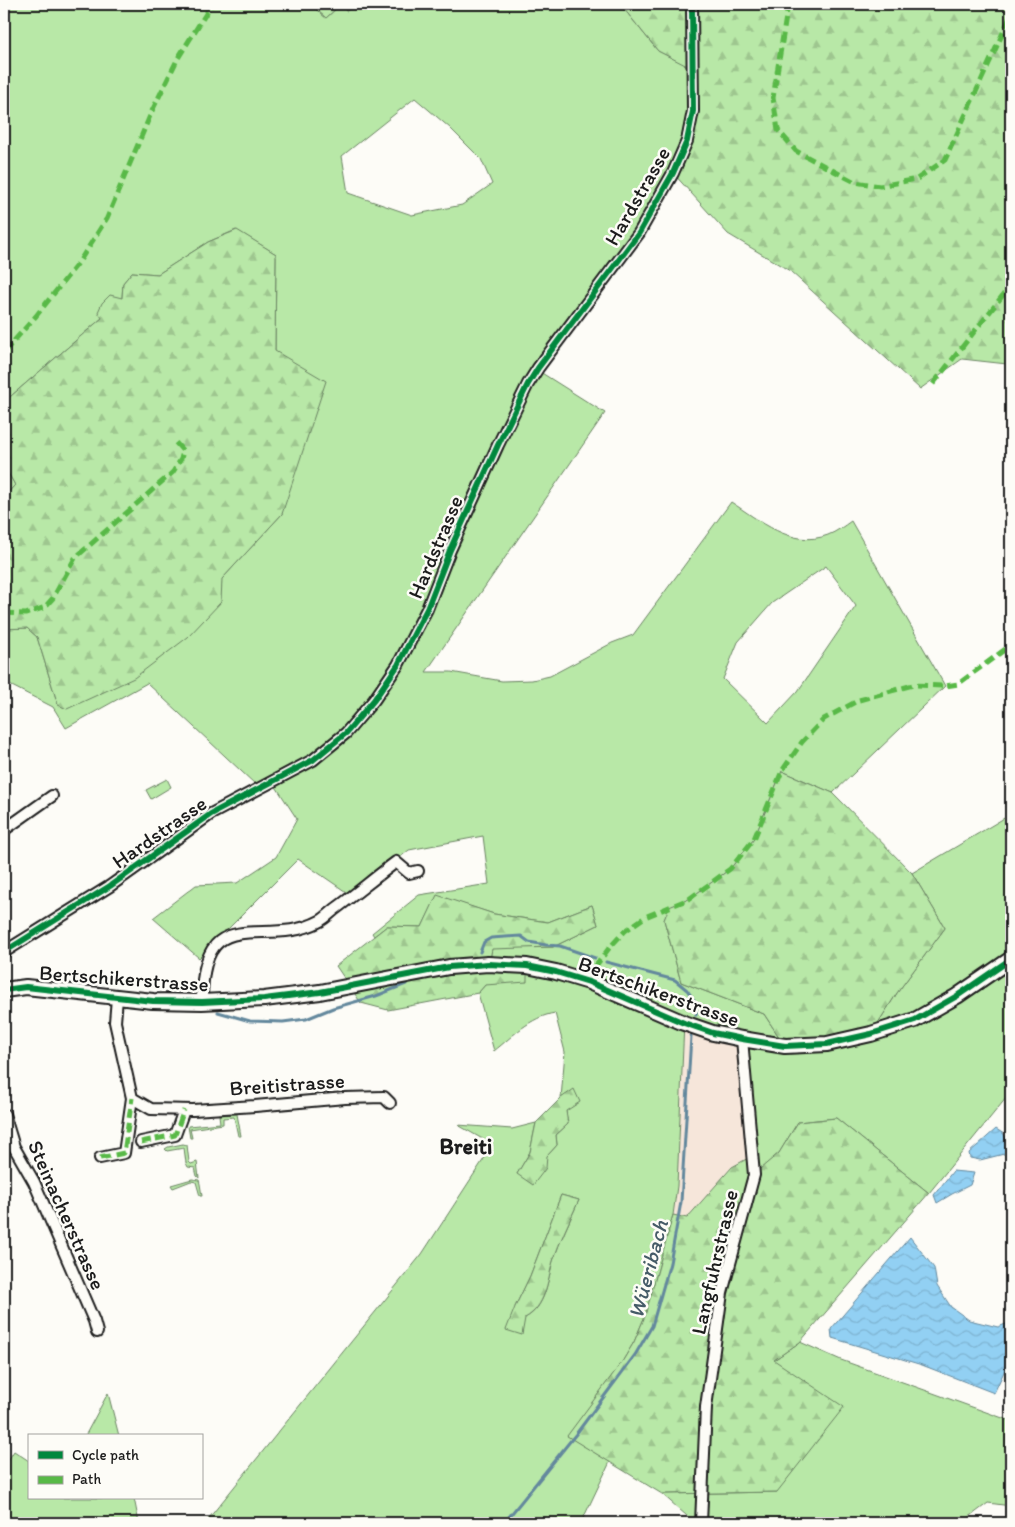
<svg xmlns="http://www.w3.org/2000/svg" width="1015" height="1527" font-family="Itim,sans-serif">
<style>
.built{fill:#f6e6da}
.grass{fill:#b8e8a7;stroke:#6a8262;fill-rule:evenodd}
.forest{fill:url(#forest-firs);stroke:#6a8262}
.park{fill:url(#park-tufts);stroke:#6a8262}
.water{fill:url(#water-waves);stroke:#63889d}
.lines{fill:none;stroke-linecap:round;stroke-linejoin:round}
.stream{stroke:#63889d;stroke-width:3}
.street-casing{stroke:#1c1c1c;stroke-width:14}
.secondary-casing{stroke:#1c1c1c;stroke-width:18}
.street{stroke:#fdfcf7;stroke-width:10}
.secondary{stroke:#fdfcf7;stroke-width:14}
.quiet{stroke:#58b947;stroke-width:5;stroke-dasharray:10 5;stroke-linecap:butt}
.cycleway-casing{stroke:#fdfcf7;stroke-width:9}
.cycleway{stroke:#00873e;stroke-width:6}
.labels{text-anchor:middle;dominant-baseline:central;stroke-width:5;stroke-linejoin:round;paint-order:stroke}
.street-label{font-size:21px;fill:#1c1c1c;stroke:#fdfcf7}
.neighbourhood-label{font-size:22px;font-weight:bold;fill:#1c1c1c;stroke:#fdfcf7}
.water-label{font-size:22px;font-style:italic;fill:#455b67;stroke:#fdfcf7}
</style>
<defs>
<pattern id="forest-firs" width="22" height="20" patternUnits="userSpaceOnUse" patternTransform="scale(1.25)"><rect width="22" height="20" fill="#b8e8a7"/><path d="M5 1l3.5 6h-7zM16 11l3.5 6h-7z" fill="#9ec68f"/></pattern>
<pattern id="park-tufts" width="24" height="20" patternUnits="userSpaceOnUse" patternTransform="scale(1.25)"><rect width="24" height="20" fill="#b8e8a7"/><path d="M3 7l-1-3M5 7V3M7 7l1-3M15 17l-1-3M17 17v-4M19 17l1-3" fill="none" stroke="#9ec68f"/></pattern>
<pattern id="water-waves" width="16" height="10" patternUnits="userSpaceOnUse" patternTransform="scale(1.25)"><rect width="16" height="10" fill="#92d0f3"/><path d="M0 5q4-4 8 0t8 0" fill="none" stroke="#7db2d0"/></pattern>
</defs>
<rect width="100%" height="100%" fill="#fdfcf7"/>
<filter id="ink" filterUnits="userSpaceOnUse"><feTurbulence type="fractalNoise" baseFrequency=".02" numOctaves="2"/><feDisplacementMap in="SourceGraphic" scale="10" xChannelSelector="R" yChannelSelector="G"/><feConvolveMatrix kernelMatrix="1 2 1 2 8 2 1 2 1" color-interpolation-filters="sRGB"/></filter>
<g filter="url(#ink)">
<path class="built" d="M684,1023L742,1039L752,1156L732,1167L687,1219L673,1215L677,1186Z"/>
<path class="grass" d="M4,4H310L326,18L340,5L346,11L357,4H620L658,51L693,68L687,141L639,233L537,370L605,413L426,672H451L502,681L532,680L550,676L612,643L633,635L731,502C759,520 792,549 828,535C836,532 844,526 851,521L945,686L833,793L782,771L754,839L730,869L689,899L669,908L664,920L681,982L764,1014L785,1046L871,1034L897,993L945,928L912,873L1011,814V1092L929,1193L836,1118L798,1122L779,1153L754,1175L742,1039L684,1023L677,1186L673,1215L645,1316L634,1342L622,1362L568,1436L610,1462L581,1523H205L422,1254L493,1145L458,1125L512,1129L536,1123L530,1152L517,1174L547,1156L557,1145L556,1135L568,1124L566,1111L574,1090L561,1098L565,1052L555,1013C530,1017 513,1036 494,1051L478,993L485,985L492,948L553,947L598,925L592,905L548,922L494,914L437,896L422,927L387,926L374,936L372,933L419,895L489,884L483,836L409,850L352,896L298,859L199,958L153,918L196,885L237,883L276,857L297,819L273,782L256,785L147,683L66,728L53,707L4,682V629L27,628L37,637L58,705L222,579L282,514L275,351L276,254L236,230L208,242L158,274L132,272L123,283L122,298L102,318L4,402ZM415,98L450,128L481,159L492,184L462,205L412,215L348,193L342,156ZM826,566L856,606L798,691L768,723L723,679L738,642L772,603ZM561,1195L579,1200C570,1220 560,1241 553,1261C547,1282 546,1307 525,1318L515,1307L530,1276Z
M4,466L15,485L4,497Z
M237,1114L241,1136H238L234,1117L223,1118V1124L190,1129L192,1138H190L188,1126L220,1123L219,1115Z
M183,1144L187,1145L189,1162L191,1164L197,1162L199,1178L197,1176L195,1168L188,1167L186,1163L184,1148L167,1151L165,1149L168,1147Z
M192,1179L199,1180L200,1184L202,1196H200L196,1182L191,1181L173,1188L171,1185Z
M800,1342L841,1360L1011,1421V1506L988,1503L968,1518L966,1523H695L662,1494L777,1492L774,1360Z
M108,1393L119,1436H85Z
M14,1451L29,1461V1498H134L139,1523H9L4,1520V1467Z"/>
<path class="forest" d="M310,4H357L346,11L340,5L326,18Z
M620,4H1011V359L1007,364L962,359L920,389L790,271L728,234L673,173L687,141L693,69L658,51Z
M237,230L276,254L275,351L326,381L282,514L222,579L221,602L188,637L134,678L67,709L58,705L37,637L27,628L4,629V497L15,485L4,466V402L102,318L98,312L102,303L110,295L122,298L123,283L132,272L158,274L208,242Z
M782,771L833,793L912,873L945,928L897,993L871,1034L785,1046L764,1014L681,982L664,920L669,907L689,899L730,869L754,839Z
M437,895L494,914L548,922L592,905L598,925L553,947L492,949L489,964L527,966V982L485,985L478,993L388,1010L361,1003L336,966L387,926L422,927Z
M574,1089L580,1102L566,1111L568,1124L556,1135L557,1145L547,1156L546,1168L533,1185L517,1174L530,1152L536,1123L561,1098Z
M836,1118L929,1193L800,1342L774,1360L844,1407L777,1492L662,1494L567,1436L622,1362L634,1342L645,1316L673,1215L687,1218L732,1167L752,1156L754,1174L779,1153L798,1122Z
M561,1195L579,1200C570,1220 560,1240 553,1261C547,1282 546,1306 525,1318L522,1335L506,1330L515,1307L530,1276Z"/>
<path class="park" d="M167,779L171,787L151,799L146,790Z"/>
<path class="water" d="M996,1129L1004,1134L1009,1146L1004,1154L980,1160L970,1158L969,1153Z
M953,1171L974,1173L970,1185L952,1194L937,1203L934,1195Z
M910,1237L934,1268L937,1286L951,1307L969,1320L998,1327L1011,1322V1357L994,1393L922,1365L832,1338L831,1329Z"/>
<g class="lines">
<path class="stream" d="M480,952L484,942L491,938L521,936L529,942L546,945L560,946L595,958
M606,962L675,980L687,990L697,1004L696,1015
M218,1012L250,1021L283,1022L306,1019L333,1008L376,996L406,984
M504,1523L576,1434L635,1355L652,1326L670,1263L681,1202L691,1036"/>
<defs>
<path id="street" d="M4,830L52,796
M4,952L110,886L211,814L313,760L346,733L374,700L398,665L427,609L450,550L498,445L528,384L538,368L639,233L673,173L687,141L693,111L692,4
M117,998L115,1022L132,1098L151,1109L193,1110L255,1106L345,1098L384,1097L390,1103
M202,1002C201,897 265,951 320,921C327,917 332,911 338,907C358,892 377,876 396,862L409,873L418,871
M4,1114L14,1147L34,1182L94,1321L97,1332
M141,1142L175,1135L184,1110
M100,1158L124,1153L132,1098
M701,1523L706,1407L722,1293L754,1175L742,1039"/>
<path id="secondary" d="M4,990L26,987L153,1001L202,1002L264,999L320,992L449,967L488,964L527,966L556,972L589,982L684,1023L713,1033L742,1039L785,1046L827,1044L871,1034L915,1020L957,996L1011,959"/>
</defs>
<use href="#street" class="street-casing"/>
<use href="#secondary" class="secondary-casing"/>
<use href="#street" class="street"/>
<use href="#secondary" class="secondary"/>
<path class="quiet" d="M788,4L773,98L778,130L796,151L855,182L880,186L917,179L945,160L1011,15
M4,352L36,316L79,262L107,218L152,111L178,58L212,4
M933,384L1011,285
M4,613L26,614L45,607L53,598L75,558L173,472L181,459L183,451L175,442
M589,982L592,971L610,947L625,931L645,917L689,899L730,869L754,839L782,771L802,742L824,719L859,700L913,685L945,686L958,684L1011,645
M141,1142L175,1135L184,1110
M100,1158L124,1153L132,1098"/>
<defs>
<path id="cycleway" d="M4,952L110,886L211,814L313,760L346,733L374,700L398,665L427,609L450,550L498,445L528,384L538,368L639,233L673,173L687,141L693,111L692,4
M4,990L26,987L153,1001L202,1002L264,999L320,992L449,967L488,964L527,966L556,972L589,982L684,1023L713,1033L742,1039L785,1046L827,1044L871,1034L915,1020L957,996L1011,959"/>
</defs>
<use href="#cycleway" class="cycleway-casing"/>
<use href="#cycleway" class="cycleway"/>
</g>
</g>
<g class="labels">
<g class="street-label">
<text transform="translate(637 196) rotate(-60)">Hardstrasse</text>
<text transform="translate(435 547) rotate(-67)">Hardstrasse</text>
<text transform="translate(159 832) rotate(-35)">Hardstrasse</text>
<text transform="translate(124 978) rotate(4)">Bertschikerstrasse</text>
<text transform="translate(659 991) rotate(20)">Bertschikerstrasse</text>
<text transform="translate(287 1084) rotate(-4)">Breitistrasse</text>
<text transform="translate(67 1215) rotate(66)">Steinacherstrasse</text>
<text transform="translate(714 1262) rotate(-77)">Langfuhrstrasse</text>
</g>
<g class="neighbourhood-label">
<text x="466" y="1146">Breiti</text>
</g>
<g class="water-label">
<text transform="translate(648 1269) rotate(-75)">Wüeribach</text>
</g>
</g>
<rect width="1015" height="1527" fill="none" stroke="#fdfcf7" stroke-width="20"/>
<rect x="10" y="10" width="995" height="1507" fill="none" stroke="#1c1c1c" stroke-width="2" filter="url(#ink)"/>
<rect x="28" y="1434" width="175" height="65" fill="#fdfcf7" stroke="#a3a29f"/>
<rect x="38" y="1451" width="25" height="8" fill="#00873e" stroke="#a3a29f"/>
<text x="72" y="1460" font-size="15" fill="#1c1c1c">Cycle path</text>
<rect x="38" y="1476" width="25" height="8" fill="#58b947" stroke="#a3a29f"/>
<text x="72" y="1484" font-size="15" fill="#1c1c1c">Path</text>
</svg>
